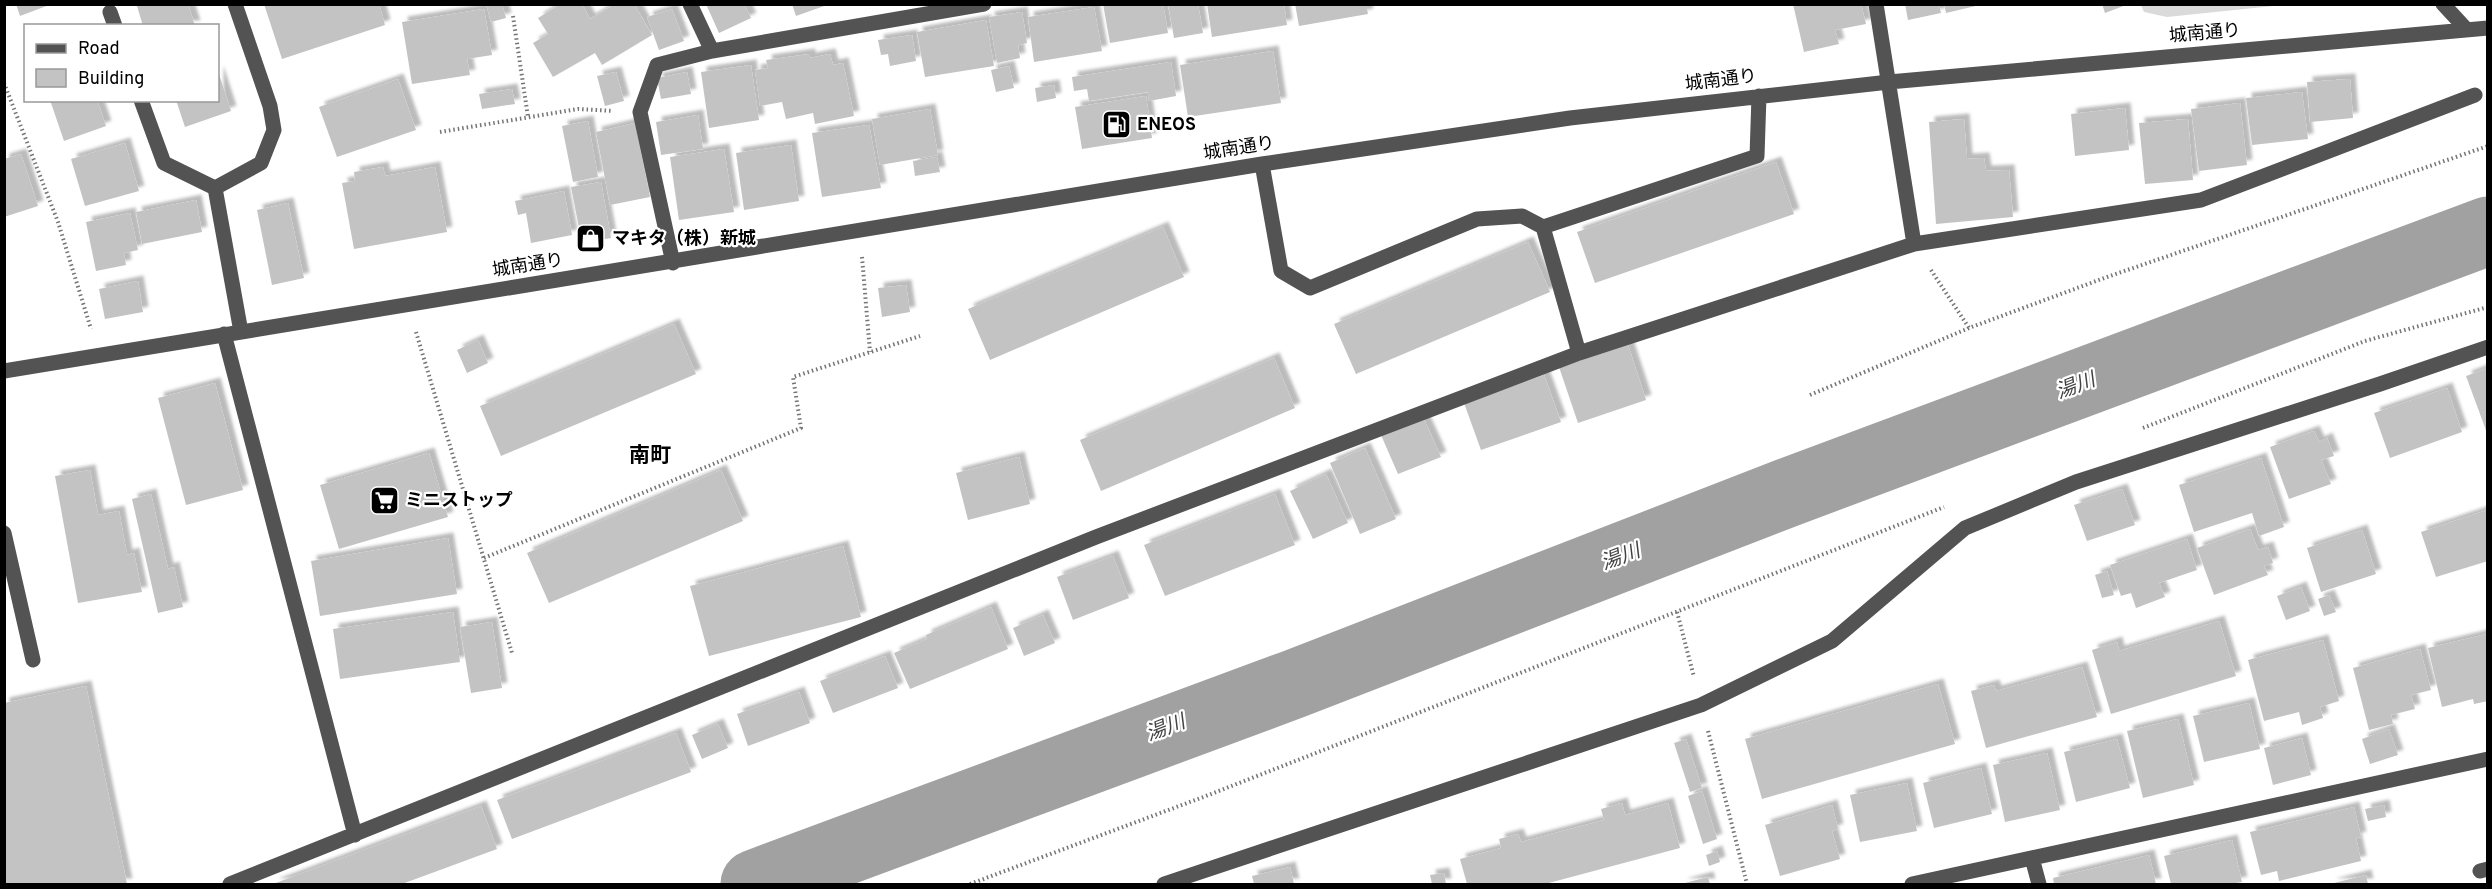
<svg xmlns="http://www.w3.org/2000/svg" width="2492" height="889" font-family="Overpass,'Noto Sans JP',sans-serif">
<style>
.green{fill:#dadada}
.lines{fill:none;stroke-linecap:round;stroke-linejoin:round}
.river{stroke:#a1a1a1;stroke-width:69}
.building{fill:#c3c3c3;filter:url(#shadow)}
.path{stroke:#757575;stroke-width:4;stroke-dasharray:1.5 3;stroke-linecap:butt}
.minor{stroke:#535353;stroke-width:15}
.labels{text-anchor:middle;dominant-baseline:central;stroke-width:4.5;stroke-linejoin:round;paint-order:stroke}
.street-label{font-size:18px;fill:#000;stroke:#fff}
.poi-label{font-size:18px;font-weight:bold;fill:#000;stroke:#fff;text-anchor:start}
.water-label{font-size:20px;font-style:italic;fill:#424242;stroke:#fff}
.quarter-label{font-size:21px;font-weight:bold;fill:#000;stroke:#fff}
</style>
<defs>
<filter id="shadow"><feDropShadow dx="5.5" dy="-5.5" stdDeviation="1.5" flood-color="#0004"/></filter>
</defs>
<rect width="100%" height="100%" fill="#fff"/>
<path class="green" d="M2141,5H2283L2167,17L2144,12Z"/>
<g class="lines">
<path class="river" d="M755,884L1294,684L1789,492L2488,231"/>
</g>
<path class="building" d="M16,4H49V5L20,16Z
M143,4H188L195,26H143L137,6Z
M264,4H379L385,25L282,59Z
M486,4H502L506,18L491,22Z
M561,4H582L590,19L615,4H634L652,35L602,65L595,53L553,77L533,43L548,34L538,18Z
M706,4H744L751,18L719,33Z
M792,4H827V5L796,16Z
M1103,4H1163L1168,33L1110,43Z
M1168,4H1198L1203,33L1174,38Z
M1207,4H1284L1287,25L1212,37Z
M1295,4H1366L1368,14L1299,26Z
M1793,4H1861L1866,24L1835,30L1839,44L1804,52Z
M1905,4H1939L1941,13L1908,20Z
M1944,4H1980V5L1946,13Z
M2102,4H2126V5L2105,13Z
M1094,7L1102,51L1034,62L1028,17Z
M484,9L492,55L467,59L470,75L412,84L402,22Z
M672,9L684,41L659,50L647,17Z
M1022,12L1027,43L1018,45L1020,58L997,63L989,17Z
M986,20L994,66L925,77L917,32Z
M912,35L916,61L890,66L888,54L881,55L878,40Z
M1273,51L1281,103L1188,117L1180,65Z
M810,54V58L830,54L833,65L843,63L854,116L815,124L813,113L786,119L782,102L760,106L755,70L768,68L766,60Z
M1171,62L1176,96L1149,101L1148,92L1089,101L1087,89L1074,91L1072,77Z
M751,65L759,120L709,128L701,72Z
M1009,66L1014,88L996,92L991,70Z
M218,71L231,111L185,127L176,100H218Z
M616,72L624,101L605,106L597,76Z
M687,72L691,94L661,99L657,78Z
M398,79L416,130L337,157L319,107Z
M2350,79L2353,118L2310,122L2307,82Z
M1054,85L1056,98L1037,102L1035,88Z
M512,89L515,104L482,109L479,94Z
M2302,92L2308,139L2252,145L2246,98Z
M1146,96L1152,138L1082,149L1075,107Z
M50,100H97L106,126L64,141Z
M2240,103L2247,165L2199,171L2191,109Z
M2125,108L2129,150L2075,156L2071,114Z
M930,109L938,155L880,165L872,119Z
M698,115L703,149L661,155L656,122Z
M1964,119L1967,159L1984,158L1986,171L2009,170L2013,217L1936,224L1929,122Z
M2188,119L2193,180L2145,184L2139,123Z
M588,121L598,177L573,182L562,126Z
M635,123L650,197L610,205L596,132Z
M869,125L881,188L822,197L812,133Z
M125,143L139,191L85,206L71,159Z
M791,145L799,201L744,210L736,153Z
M724,149L734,212L679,220L670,157Z
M21,154L38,206L4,217V159Z
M937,157L940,172L915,176L913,161Z
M1776,162L1794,214L1595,283L1577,232Z
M383,167L385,176L435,167L447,232L354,249L342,183L355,181L354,172Z
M601,182L611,238L582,243L571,187Z
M564,191L572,235L531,243L526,213L518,215L515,201Z
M196,200L202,232L142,244L136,212Z
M288,203L304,278L272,285L257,210Z
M130,213L138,250L124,253L126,265L96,271L86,222Z
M1163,227L1184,277L990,360L968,309Z
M1528,242L1550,292L1356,374L1334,324Z
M138,281L143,312L105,319L99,289Z
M906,285L910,312L882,317L878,288Z
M674,324L696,374L501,456L480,406Z
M478,340L488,363L467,373L457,350Z
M1628,345L1646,400L1578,423L1559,367Z
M1274,358L1295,408L1101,491L1080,440Z
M2488,368V433H2487L2466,376Z
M1544,375L1561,422L1481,450L1464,403Z
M215,383L243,490L186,505L158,398Z
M2447,388L2462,432L2390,458L2374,413Z
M1423,417L1441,457L1398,474L1381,435Z
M2314,431L2319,442L2327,438L2334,456L2321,460L2331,484L2289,499L2270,447Z
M1365,448L1396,519L1360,534L1330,463Z
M429,453L448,517L339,549L320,485Z
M1019,457L1030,504L968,520L956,473Z
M2261,458L2284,527L2259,536L2252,513L2194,532L2179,485Z
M90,470L98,515L119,511L127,555L134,553L142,592L78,603L55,476Z
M721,470L743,521L549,603L527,553Z
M1326,474L1348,523L1313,539L1290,491Z
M2122,489L2135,525L2087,541L2074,505Z
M151,494L168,569L174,567L183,607L158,613L132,499Z
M1275,494L1295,545L1165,596L1144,545Z
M2487,510L2488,561L2436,577L2421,532Z
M2250,529L2258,550L2268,547L2273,563L2264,566L2268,575L2214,595L2197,548Z
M2362,530L2376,574L2321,592L2307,548Z
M448,538L457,594L320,616L311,561Z
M2187,539L2197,570L2159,583L2165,597L2136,608L2131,593L2121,596L2110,565Z
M843,546L861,617L709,656L690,586Z
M1113,556L1129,598L1073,620L1057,577Z
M2107,571L2114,595L2102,598L2095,575Z
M2301,587L2310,611L2286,620L2277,596Z
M2329,595L2336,612L2324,616L2318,599Z
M991,607L1008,649L910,689L894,653L927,639L926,635Z
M453,612L460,662L340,679L333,629Z
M1043,615L1055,643L1024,656L1013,628Z
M2219,621L2236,676L2111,714L2092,650L2117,642L2119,651Z
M492,622L502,688L471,693L460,627Z
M2487,634L2488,701L2474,704L2473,699L2442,707L2428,648Z
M2323,640L2339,701L2320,707L2323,718L2302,725L2299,712L2264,721L2248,660Z
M2420,649L2431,690L2411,695L2415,709L2391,715L2393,724L2369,730L2353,668Z
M885,656L898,688L833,713L820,681Z
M2082,667L2097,717L1986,748L1971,691L1994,685L1996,691Z
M1938,684L1955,744L1762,799L1745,739Z
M86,686L127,884H4V703Z
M799,692L810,723L748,746L737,714Z
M2249,703L2260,749L2204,762L2193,716Z
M2178,719L2194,785L2143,798L2127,731Z
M718,724L728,748L702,759L692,735Z
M2389,729L2398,755L2370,764L2362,739Z
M676,733L691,772L512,839L497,800Z
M2302,738L2311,775L2273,785L2264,748Z
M1686,739L1702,788L1690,792L1674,743Z
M2117,739L2130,788L2076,802L2064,752Z
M2047,753L2060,810L2005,822L1993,765Z
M1981,768L1992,814L1934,828L1923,783Z
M1907,783L1917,831L1860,842L1850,795Z
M1702,791L1717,839L1703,844L1688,796Z
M1622,803L1625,815L1668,803L1680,848L1545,884H1467L1460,859L1501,848L1499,839L1518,834L1521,842L1604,820L1601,809Z
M1832,805L1838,829L1832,831L1840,859L1780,876L1765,825Z
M2384,805L2386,817L2368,821L2365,809Z
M481,806L497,849L402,884H273Z
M2354,807L2361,837L2356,838L2361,861L2279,881L2277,871L2261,875L2250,832Z
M2232,840L2242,882L2230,884H2171L2164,856Z
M1717,851L1720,862L1709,866L1706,855Z
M2149,855L2156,884H2054L2053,878Z
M1290,867L1294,884H1254L1252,876Z
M1444,873L1446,884H1432L1430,875Z
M2366,875L2368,884H2330Z
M1708,877L1710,884H1681Z"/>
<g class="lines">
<path class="path" d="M513,16L528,117
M4,83L58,222L91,329
M440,132L578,109L613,111
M862,257L870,352
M1931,270L1969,328
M416,332L512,653
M1810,395L1969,328L2107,277L2488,146
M2143,428L2365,341L2488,307
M484,558L801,428L793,377L920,336
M1677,612L1694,677
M1708,731L1747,884
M970,884L1206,796L1944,507"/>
<path class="minor" d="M235,4L270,106L274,130L261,163L215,188L241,332
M690,4L712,51
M1876,4L1914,244
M2443,4L2467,30
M110,12L115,26
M141,100L164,163L215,188
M1262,164L1281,271L1310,288L1477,219L1522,216L1543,227L1757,156L1759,96
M1543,227L1579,353
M673,263L640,112L657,65L712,51L984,4
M224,334L355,835
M4,371L1262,164L1570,118L1889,82L2488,28
M4,533L33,660
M2032,858L2039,884
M2480,871L2488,869
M230,884L1096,537L1579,353L1914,244L2201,200L2475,95
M1164,884L1701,705L1832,641L1965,528L2076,482L2380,384L2488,347
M1912,884L2488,759"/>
</g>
<defs>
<symbol id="fuel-square" viewBox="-11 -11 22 22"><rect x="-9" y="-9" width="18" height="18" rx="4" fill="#000" stroke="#fff"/><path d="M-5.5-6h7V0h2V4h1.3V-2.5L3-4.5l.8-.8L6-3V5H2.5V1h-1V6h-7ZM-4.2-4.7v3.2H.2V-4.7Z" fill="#fff"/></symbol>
<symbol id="shop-square" viewBox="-11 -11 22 22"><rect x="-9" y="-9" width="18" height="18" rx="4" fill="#000" stroke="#fff"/><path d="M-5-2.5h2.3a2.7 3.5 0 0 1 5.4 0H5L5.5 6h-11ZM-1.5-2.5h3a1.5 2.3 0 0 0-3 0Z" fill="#fff"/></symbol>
<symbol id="supermarket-square" viewBox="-11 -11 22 22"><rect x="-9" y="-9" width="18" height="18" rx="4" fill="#000" stroke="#fff"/><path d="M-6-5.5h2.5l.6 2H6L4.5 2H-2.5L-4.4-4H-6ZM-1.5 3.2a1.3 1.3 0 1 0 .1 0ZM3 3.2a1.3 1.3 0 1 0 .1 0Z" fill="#fff"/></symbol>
</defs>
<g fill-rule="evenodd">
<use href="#fuel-square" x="1100" y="108" width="33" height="33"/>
<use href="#shop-square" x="574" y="222" width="33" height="33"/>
<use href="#supermarket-square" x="368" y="484" width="33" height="33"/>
</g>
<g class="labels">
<g class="street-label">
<text transform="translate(2205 34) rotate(-5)">城南通り</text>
<text transform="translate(1721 81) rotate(-7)">城南通り</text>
<text transform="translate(1239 149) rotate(-9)">城南通り</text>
<text transform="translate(528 266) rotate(-9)">城南通り</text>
</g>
<g class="poi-label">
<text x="1137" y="125">ENEOS</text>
<text x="612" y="239">マキタ（株）新城</text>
<text x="405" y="501">ミニストップ</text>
</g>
<g class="water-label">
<text transform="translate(2076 387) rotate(-21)">湯川</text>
<text transform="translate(1621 558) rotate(-21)">湯川</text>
<text transform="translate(1166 729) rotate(-21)">湯川</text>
</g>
<g class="quarter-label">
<text x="650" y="456">南町</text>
</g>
</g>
<rect width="2492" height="889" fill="none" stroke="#000000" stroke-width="12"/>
<rect x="24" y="24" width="195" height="78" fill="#ffffff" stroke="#999999" stroke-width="1.5"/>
<rect x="36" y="44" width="30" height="9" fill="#535353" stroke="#999999" stroke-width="1.5"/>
<text x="78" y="54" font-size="18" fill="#000000">Road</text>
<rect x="36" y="69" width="30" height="18" fill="#c3c3c3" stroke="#999999" stroke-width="1.5"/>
<text x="78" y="84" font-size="18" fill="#000000">Building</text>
</svg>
